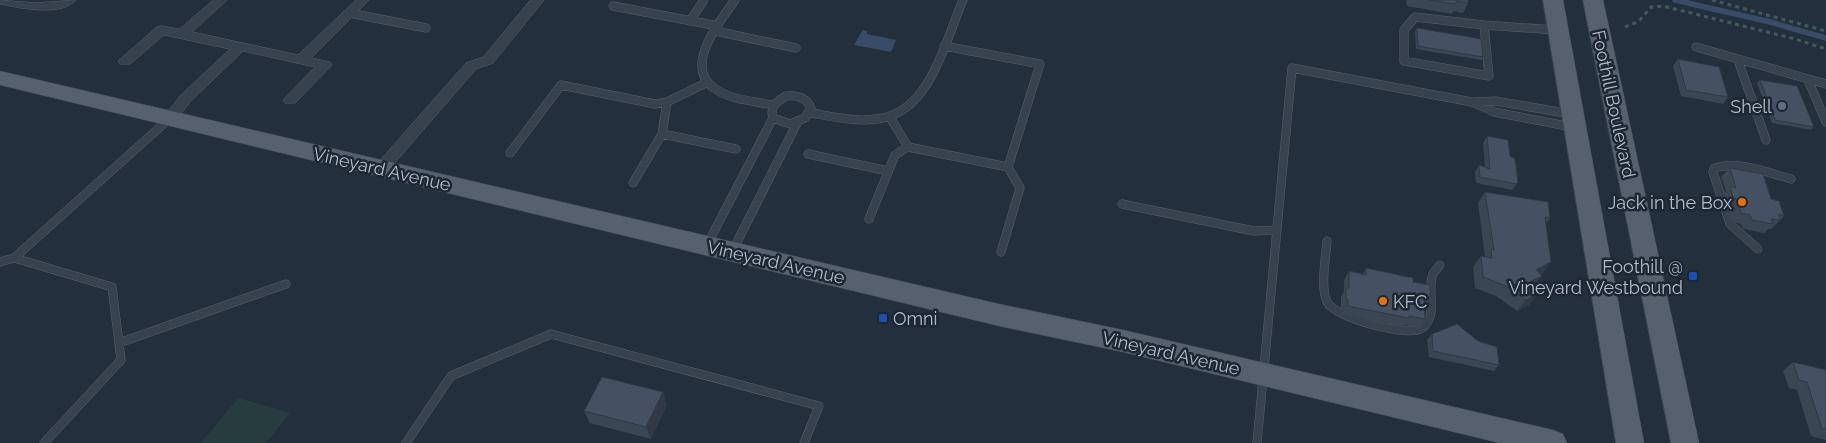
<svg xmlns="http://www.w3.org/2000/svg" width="1826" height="443" font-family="Raleway,sans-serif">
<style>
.green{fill:#263c3f}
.water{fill:#394c67}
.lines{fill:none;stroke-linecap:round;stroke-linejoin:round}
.stream{stroke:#394c67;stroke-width:5.5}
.lane-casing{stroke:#565f6c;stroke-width:9}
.street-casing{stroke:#565f6c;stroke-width:1}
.primary-casing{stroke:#414a57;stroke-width:1}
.path{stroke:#44595c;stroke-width:3;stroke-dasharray:4 4;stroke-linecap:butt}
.lane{stroke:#38414e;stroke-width:8}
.street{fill:#38414e;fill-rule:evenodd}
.primary{fill:#56606e;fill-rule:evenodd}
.wall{fill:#3b4654}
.shaded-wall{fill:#303945}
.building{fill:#455162;stroke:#303945}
.service-dot{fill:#5c6f8a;stroke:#1d2633;stroke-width:2}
.food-dot{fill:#e8710a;stroke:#1d2633;stroke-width:2}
.transit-dot{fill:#1a4fb4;stroke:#1d2633;stroke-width:2}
.labels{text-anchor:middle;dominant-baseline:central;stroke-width:5;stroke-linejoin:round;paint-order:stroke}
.street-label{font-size:18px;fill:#b4bcc9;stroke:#1d2633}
.poi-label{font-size:18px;fill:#b4bcc9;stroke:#1d2633;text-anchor:end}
</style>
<rect width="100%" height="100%" fill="#242f3e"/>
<path class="green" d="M238,398L290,413L266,443H201Z"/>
<path class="water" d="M863,30L867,31V34L896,40L891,52L854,45Z"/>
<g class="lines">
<path class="stream" d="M1675,0L1770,22L1826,38"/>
<defs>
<path id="lane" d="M735,0C720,21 683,66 714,88C730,100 754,101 773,105
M613,6L718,26
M349,13L426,28
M1415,17L1484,25L1489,76L1404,61V30Z
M690,21L704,0
M1484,25L1556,30
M715,31L796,48
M944,46L1040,64L1008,167
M1696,47L1826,84
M1738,60L1766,140
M1808,80L1826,122
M786,96C797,95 806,97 811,108L805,118L790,124L773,118C769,106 777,102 786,96Z
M1474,102L1496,101L1571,114
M811,113C835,117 859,123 883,118C931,109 946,39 963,0
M890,117L908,147L1008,167L1020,188L1001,252
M662,134L736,149
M510,153L561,85L655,104L667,102
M808,154L888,171
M633,183L662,134L667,102L708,82
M1122,204L1254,231L1276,230
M869,219L895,155L908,147
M1327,241C1326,257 1320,287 1327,302C1335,318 1408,338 1422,328C1439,317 1426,290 1433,274C1434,271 1438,268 1440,265
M707,245L773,118
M1758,249L1730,224L1713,172L1714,168C1740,161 1766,172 1791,179
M733,250L797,123
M14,258L169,119
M0,262L14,258L112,287L121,360L44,443
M119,343L286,284
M406,443L451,376L551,334L819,406L804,443
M1257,443L1292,68L1472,102L1494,112L1572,127"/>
<path id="street" d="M0,0L35,3L76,0C62,17 19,8 0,4Z
M214,0H227L192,32L298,55L356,0H369L311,58L330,62L332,65L295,103H285L283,100L315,67L243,51L191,101L174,122H164L162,119L164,116L181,95L230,49L164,35L130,64H120L118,61L157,27L161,26L179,29Z
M531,0H544L493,63L476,69L386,173L381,174L376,173L374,169L376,165L466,63L483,57Z"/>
<path id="primary" d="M1543,0H1563L1644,443H1616Z
M1583,0H1603L1699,443H1671Z
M0,71L999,304L1123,330L1553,430L1563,434L1567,443H1500L1123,352L999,326L0,85Z"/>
</defs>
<use href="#lane" class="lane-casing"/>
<use href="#street" class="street-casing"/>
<use href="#primary" class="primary-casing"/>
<path class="path" d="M1712,0L1826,31
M1625,27L1639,21L1651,7L1663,6L1795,39L1826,49"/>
<use href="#lane" class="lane"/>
<use href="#street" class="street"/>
<use href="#primary" class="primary"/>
</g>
<path class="wall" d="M1406,0H1468V3L1463,13L1453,11L1452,14L1407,6Z
M1417,28L1483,57L1482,60L1416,49L1415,32Z
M1678,59L1728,97L1723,104L1681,96L1673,66Z
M1760,80L1814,127L1811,130L1772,123L1757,83Z
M1487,136L1510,156L1518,182L1512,190L1476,183L1475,172L1479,165L1485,167L1483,143Z
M1730,168L1771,199L1784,216L1771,229H1768L1764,233L1743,229L1741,224L1732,222L1728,208L1725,207L1721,195L1726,191L1721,177Z
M1485,192L1550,218L1546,224L1543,273L1540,274L1542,276L1533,286L1530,288L1537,294L1529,305L1517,311L1496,296L1475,288L1473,267L1481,256L1485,257L1478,203Z
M1366,268L1413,282L1430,298L1425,307V319L1420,328L1405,325L1403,327L1343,314V309L1341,308V296L1344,291V280L1349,271L1363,274Z
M1432,334L1499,365L1494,371L1429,357L1427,340Z
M1793,362L1826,370V440L1811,436L1797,390L1789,388L1783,371Z
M667,405L651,439L590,423L584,411Z"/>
<path class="shaded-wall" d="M1551,262L1543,273L1527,281L1536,270Z
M1542,276L1533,286L1517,295L1526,284Z
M1537,294L1529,305L1517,311L1526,300Z
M663,392L667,405L651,439L646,427Z"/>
<path class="building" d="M1429,0H1468V3L1456,1V4Z
M1417,28L1481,39L1483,57L1418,46Z
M1678,59L1719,67L1728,97L1686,90Z
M1760,80L1797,86L1814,127L1775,120Z
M1487,136L1508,140L1510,156L1515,159L1518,182L1516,184L1480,177L1479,165L1490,169Z
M1730,168L1763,174L1771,199L1779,201L1784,216L1778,214L1780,220L1771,219L1773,224L1752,220L1750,215L1741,213L1736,199L1733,198L1730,186L1736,188Z
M1485,192L1548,202L1550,218L1545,217L1551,262L1536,270L1542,276L1526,284L1537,294L1526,300L1504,285L1483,277L1481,256L1492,258L1491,249L1494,250Z
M1366,268L1413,278V282L1430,285V298L1424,297L1425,319L1409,316V318L1348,306V300L1346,299V288H1349V271L1366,275Z
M1457,324L1478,341L1497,347L1499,365L1433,351L1432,334Z
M1793,362L1826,370V429H1822L1807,382L1799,380Z
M602,377L663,392L646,427L584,411Z"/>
<circle class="service-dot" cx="1782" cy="106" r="5"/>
<g class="food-dot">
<circle cx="1742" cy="202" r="5"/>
<circle cx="1383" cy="301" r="5"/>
</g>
<g class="transit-dot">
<rect x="1688" y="271" width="10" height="10" rx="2.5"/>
<rect x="878" y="313" width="10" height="10" rx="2.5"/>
</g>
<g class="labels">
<g class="street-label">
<text transform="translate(1614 104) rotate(78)">Foothill Boulevard</text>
<text transform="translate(382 169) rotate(13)">Vineyard Avenue</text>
<text transform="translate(776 262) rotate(13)">Vineyard Avenue</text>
<text transform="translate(1171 353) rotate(13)">Vineyard Avenue</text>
</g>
<g class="poi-label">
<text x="1772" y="106">Shell</text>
<text x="1732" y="202">Jack in the Box</text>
<text x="1683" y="266">Foothill @<tspan x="1683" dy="21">Vineyard Westbound</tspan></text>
<text x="1393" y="301" text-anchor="start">KFC</text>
<text x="893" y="318" text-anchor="start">Omni</text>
</g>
</g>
</svg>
